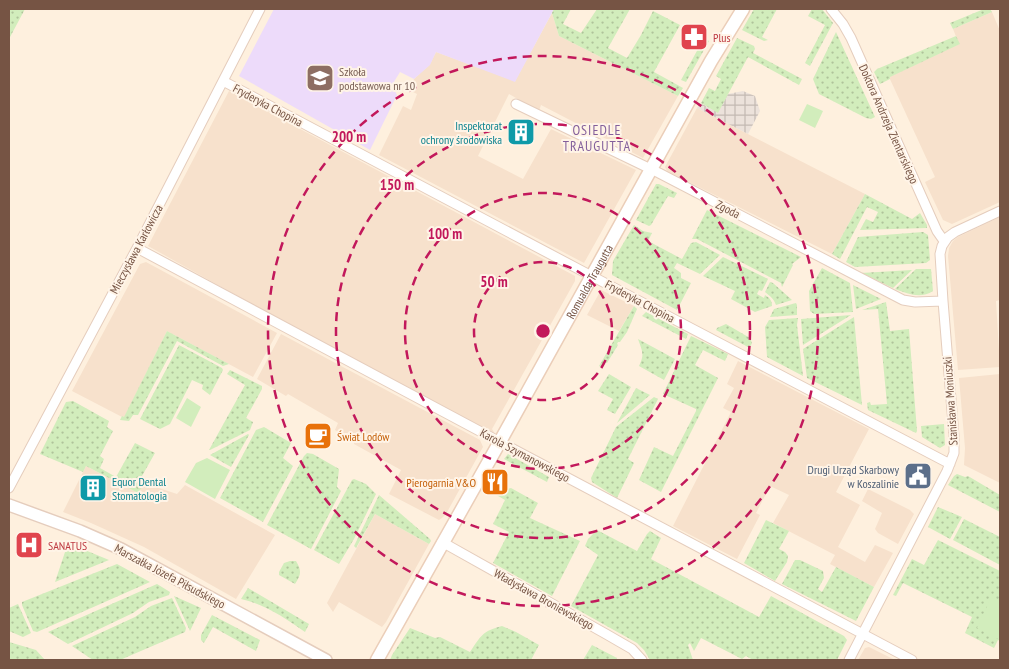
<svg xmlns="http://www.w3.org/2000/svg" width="1009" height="669" font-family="'PT Sans Narrow',sans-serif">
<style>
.residential{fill:#f7e1cc}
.industrial{fill:url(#industrial-grid)}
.education{fill:#eddbfa}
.grass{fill:url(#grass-dots)}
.park{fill:#d2edbc}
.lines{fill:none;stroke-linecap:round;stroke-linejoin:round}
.minor-casing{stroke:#e5cdbd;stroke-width:11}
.tertiary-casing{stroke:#e5cdbd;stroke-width:14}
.secondary-casing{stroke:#ebceb9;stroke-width:15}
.minor{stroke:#fff;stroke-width:9}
.tertiary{stroke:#fff;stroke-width:11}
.secondary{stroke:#fff;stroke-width:12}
.ring{fill:none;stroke:#c2185b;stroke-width:2.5;stroke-dasharray:9 6}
.labels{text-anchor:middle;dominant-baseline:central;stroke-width:4;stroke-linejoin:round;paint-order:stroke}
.health-label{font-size:12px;fill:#be3a42;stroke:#fff4e7;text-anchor:start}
.education-label{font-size:12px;fill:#785e54;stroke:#fff4e7;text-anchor:start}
.street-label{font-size:12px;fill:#765444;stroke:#fff4e7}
.culture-label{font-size:12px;fill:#0d838f;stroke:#fff4e7;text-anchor:end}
.food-label{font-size:12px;fill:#c56008;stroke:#fff4e7;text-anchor:start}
.service-label{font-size:12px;fill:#4e5e75;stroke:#fff4e7;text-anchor:end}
.neighbourhood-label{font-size:14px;letter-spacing:1px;fill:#845f9b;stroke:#fff4e7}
.centre{fill:#c2185b;stroke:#fff4e7;stroke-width:2.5}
.ring-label{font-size:15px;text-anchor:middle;font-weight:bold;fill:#c2185b;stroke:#fff4e7;stroke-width:4;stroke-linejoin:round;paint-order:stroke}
</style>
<defs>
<pattern id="industrial-grid" width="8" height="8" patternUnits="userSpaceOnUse" patternTransform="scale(1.25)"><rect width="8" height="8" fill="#ece2db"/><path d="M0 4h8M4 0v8" fill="none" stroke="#c4bab3"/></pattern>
<pattern id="grass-dots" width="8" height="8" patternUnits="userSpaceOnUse" patternTransform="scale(1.25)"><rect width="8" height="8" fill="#d2edbc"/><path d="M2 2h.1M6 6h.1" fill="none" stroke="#afc39a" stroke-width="1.8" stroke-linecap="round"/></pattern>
</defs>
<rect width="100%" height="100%" fill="#fef0de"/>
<path class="residential" d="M992,12L1000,31V202L952,224L943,220L925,182L935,177L889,77L959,44L953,29Z
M552,13L559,36L678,96L643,158L541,105L539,111L509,94L478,156L523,179L551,129L636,170L584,263L379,155L403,106L411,110L417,94L409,90L414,79L430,64L436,52L515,81Z
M229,91L575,276V281L492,429L501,443L148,246Z
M697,108L865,194L832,254L667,171L665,167Z
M1000,217V300L996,301L1000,367L958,370L948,256L949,248L953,241L958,237Z
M146,262L277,333L253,377L167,331L124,418L72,391L140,264Z
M601,290L634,306L619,331L587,315Z
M281,334L480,440L483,447L446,514L442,518L439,520L389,494L401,470L354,444V441L335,430L338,423L288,394L286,396L257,379Z
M738,361L869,429L836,492L860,505L838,547L865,562L875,545L893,553L874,587L830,564L835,555L773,523L789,495L770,486L756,513L760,515L737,559L673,526L731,412L723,408L734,388L727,384Z
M1000,374V483L964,465L965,448L959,378Z
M86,466L138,493L144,483L177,494L185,485L275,535L236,599L144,547L91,523L63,512Z
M868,489L910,510L914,514L898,544L878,533L875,529L882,513L862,501Z
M375,514L429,544L386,622L382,627L339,602L333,612L327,603Z
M869,647L895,660H858L865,648Z"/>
<path class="industrial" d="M743,91L755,96L760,111L748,134L697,108L700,103L718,112L728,94Z"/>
<path class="education" d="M274,9H554L515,82L436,52L430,65L414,79L400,72L392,85L397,95L370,150L239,76Z"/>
<path class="grass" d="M9,9H25L9,39Z
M554,9H571L563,24L581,33L597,9H630L608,48L627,58L641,35L653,11L680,25L654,72L683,88L678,96L559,36L552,13Z
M754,9H777L762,37L768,40L764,41L742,30Z
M812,9H822L833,23L810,66L805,63L825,25L808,16Z
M984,9H990L992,12L953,29L950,23Z
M836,32L875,117L871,119L866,118L819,94L813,79Z
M956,36L960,44L890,77V79L880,84L874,72L877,69Z
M704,38L709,41L686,82L681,80Z
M737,38L754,46L755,49L753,53L802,79L799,85L748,57L718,113L701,103L709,88L715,91L721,79L716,76Z
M656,184H659L677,193L674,198L668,196L651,225L649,226L636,220Z
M865,194L912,219L920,213L927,225V228L860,230L866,219L873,222L878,212L867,207L840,259L832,254Z
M707,210L801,257L792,264L793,265L782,287L781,283L697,239H692Z
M634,225L643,231L652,233L648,241L682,259L691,243L696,242L720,255L700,274L677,263L674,268L681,273V278L691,283L677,310L612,275L613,261Z
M923,232L928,235L930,260L926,263L855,267L846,262L858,237Z
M723,257L768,279L762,291L759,290L757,294L764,298L765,295C770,298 772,301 772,306L755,312L731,299L735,291L703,276Z
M822,268L850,283L853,312L814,314L810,311L809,291Z
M916,269H931L933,291C921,299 908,294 895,289Z
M912,270L893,288L861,273Z
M770,282L773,283L792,300L776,305C774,299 770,296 765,292Z
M853,285L881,299L856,309Z
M886,302L890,331L909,329L917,431L916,433L868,410L867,403L870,402L871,405L887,404L878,309L862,310Z
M796,303L797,305V315L770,317L774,309Z
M634,306L637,309L627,332L620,342H618L617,344L618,345L607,363L604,362L601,367L599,366Z
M646,312L688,334L686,339L642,316Z
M851,315L803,345L801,319Z
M854,317L862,405L807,378L803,349Z
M798,318L797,325L803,376L767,357L765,327L769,320Z
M726,324L750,338L752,343L750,347H748L716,330L717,328Z
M167,331L229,364L223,366L177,341L138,415H133L129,421L120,420L122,416L124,417Z
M691,336L728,354L725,361L703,350L695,365L718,378L661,492L639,480L654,447L673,456L696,411V409L663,394Z
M638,339L675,359L664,380L639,366C645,354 642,351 638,339Z
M179,345L222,368L223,370L210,395L202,389L203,385L192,380L170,424L160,429L140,419Z
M230,370L262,386V389L246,418L253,422L250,430L210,450H209L245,385L227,374Z
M609,374L631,387L615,414L607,410L613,399L598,391Z
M636,388L650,395L617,423Z
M654,397L658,399L628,459L634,463L617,498L592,482L591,478L616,427Z
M73,401L109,421L107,427L113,431L100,456L104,459L100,468L116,477L135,443L155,453L142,476L149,481L147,484H144L138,493L86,466L83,472L40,454L66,402Z
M944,424L945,445L940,448L922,437L921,426Z
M264,427L291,443L283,458L293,466L263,522L220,498L256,430Z
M248,434L249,435L231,467L210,455Z
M307,453L313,454L339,469L337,487L341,491L311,549L267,525L304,456Z
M508,454L549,477L547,482L504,459Z
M957,474L965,477L968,476L1000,495V512L948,485L954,476Z
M354,479L366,484L376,494L354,539L339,564L314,550L352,480Z
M511,488L538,503L530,518L580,541L552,596L493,563L509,532L493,524L505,500L493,493Z
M379,495L430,539L431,541L429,544L375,514L356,548L354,546Z
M938,507L962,517L950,539L928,527Z
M964,519L1000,537V565L953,540Z
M766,520L789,531L779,549L785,552L788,556L787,562L775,581L744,563Z
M597,530L637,551L647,534L650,531L661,538L651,559L759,617L771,596L844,636L847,640L837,660H753L746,656L742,659L701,638L694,651L690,643L688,645L693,660H650L644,650L637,643L571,606L598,555L585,546L588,539Z
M938,540L1000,571V641L998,640L994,648L965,633L972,617L903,583L896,596L893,595L912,559L924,565Z
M68,543L109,560L55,582Z
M795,560H800L823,571L824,578L818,589L822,592L836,567L874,587L856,621L782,584Z
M290,561H296C302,571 301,575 295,584L279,575V572L284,563Z
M117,564L150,582L37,632L33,631L22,605V602Z
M157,584L170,592L169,595L149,602L133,613L68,644L48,632Z
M248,588L309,624L305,632C285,618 265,604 241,599Z
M174,596L201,608L190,631Z
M172,598L186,628L185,632L120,660H93L72,646L135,617L151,606Z
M18,604L31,633L23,637L9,631V608Z
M212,615L260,640L256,651L213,627L204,643L201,640V635Z
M502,626L516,632L539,645L531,660H390L392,655L410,628L435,638L440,637L470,652C481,636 482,631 502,626Z
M9,642L36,650L45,660H9Z
M592,645L617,658L616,660H583Z"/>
<path class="park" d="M807,104L823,111L815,128L799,120Z
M187,398L201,407L191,427L176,418Z
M207,458L230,470L215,499L185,482L196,463Z
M991,598L1000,604V640L977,628Z"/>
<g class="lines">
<defs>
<path id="minor" d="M831,9L843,24L851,38L937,231L944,241
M223,81L584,272L950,464
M516,104L659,173L903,300L915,302L943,301
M137,248L500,442L912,660
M9,488L137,248L260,9
M442,542L606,634L632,649L642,660
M849,660L947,471L954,453V436L943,301L940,254L942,246L948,237L955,232L1000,211"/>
<path id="tertiary" d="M9,505L80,531L121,549L326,660"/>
<g id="secondary">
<path id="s1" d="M377,660L502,438L711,61L743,9"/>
</g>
</defs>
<use href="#minor" class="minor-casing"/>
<use href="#tertiary" class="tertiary-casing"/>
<use href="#secondary" class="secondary-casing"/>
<use href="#minor" class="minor"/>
<use href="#tertiary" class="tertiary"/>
<use href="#secondary" class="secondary"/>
</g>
<g class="ring">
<circle cx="543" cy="331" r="69"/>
<circle cx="543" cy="331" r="138"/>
<circle cx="543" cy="331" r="207"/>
<circle cx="543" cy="331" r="275"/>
</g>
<defs>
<symbol id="pharmacy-square" viewBox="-11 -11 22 22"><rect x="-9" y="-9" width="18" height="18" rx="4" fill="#e0444e" stroke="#fff4e7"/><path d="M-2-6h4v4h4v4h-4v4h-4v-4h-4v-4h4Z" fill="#fff"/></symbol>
<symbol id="school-square" viewBox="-11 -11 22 22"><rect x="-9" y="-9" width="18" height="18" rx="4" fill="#8d6e63" stroke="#fff4e7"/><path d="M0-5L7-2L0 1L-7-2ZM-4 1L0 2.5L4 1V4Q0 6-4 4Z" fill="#fff"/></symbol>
<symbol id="building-square" viewBox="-11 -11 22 22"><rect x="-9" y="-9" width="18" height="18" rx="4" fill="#0f9aa8" stroke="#fff4e7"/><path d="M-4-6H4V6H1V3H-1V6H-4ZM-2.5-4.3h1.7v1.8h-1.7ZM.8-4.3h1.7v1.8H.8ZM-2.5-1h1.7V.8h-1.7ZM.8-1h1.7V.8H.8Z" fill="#fff"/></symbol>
<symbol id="cafe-square" viewBox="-11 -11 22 22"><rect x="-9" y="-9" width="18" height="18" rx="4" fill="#e8710a" stroke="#fff4e7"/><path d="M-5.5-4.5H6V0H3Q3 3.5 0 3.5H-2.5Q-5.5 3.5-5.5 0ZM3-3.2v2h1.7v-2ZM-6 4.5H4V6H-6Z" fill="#fff"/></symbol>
<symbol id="civic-square" viewBox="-11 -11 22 22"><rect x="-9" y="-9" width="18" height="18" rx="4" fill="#5c6f8a" stroke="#fff4e7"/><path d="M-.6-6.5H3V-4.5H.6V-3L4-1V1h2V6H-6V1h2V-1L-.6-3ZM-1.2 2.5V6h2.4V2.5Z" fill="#fff"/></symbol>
<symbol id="restaurant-square" viewBox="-11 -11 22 22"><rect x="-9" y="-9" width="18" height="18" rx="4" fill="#e8710a" stroke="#fff4e7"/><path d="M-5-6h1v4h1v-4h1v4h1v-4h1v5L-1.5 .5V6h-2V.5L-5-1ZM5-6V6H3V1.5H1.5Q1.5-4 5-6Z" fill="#fff"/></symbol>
<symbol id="hospital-square" viewBox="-11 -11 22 22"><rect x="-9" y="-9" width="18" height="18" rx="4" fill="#e0444e" stroke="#fff4e7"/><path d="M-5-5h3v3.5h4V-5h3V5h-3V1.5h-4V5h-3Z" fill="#fff"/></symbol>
</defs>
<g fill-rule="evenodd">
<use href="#pharmacy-square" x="678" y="21" width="32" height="32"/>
<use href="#school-square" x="304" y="62" width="32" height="32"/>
<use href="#building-square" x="505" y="116" width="32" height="32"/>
<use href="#cafe-square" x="302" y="420" width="32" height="32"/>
<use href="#civic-square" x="902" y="460" width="32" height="32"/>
<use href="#restaurant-square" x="479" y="466" width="32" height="32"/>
<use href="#building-square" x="77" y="472" width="32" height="32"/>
<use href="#hospital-square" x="13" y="529" width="32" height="32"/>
</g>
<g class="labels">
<g class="health-label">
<text x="713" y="37">Plus</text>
<text x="48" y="545">SANATUS</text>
</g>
<g class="education-label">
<text x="339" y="71">Szkoła<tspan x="339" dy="14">podstawowa nr 10</tspan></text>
</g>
<g class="street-label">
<text transform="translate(268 105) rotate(28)">Fryderyka Chopina</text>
<text transform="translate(889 124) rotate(66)">Doktora Andrzeja Zientarskiego</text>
<text transform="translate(728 209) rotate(27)">Zgoda</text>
<text transform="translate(136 249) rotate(-62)">Mieczysława Karłowicza</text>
<text stroke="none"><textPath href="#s1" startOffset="434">Romualda Traugutta</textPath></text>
<text transform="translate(640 301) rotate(28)">Fryderyka Chopina</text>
<text transform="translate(950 401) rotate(-94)">Stanisława Moniuszki</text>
<text transform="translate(525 455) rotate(28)">Karola Szymanowskiego</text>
<text transform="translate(170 576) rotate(28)">Marszałka Józefa Piłsudskiego</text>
<text transform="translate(544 599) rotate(29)">Władysława Broniewskiego</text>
</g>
<g class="culture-label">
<text x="502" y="125">Inspektorat<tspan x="502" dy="14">ochrony środowiska</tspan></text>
<text x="112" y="481" text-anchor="start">Equor Dental<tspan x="112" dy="14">Stomatologia</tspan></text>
</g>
<g class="food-label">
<text x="337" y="436">Świat Lodów</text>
<text x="476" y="482" text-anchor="end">Pierogarnia V&amp;O</text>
</g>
<g class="service-label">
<text x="899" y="469">Drugi Urząd Skarbowy<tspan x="899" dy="14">w Koszalinie</tspan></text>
</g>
<g class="neighbourhood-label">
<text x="597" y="130">OSIEDLE<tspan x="597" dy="16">TRAUGUTTA</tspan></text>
</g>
</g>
<circle cx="543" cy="331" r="8" class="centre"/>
<g class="ring-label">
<text x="349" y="142">200 m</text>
<text x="397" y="190">150 m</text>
<text x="445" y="239">100 m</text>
<text x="494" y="287">50 m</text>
</g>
<rect width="1009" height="669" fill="none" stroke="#765444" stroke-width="20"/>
</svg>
